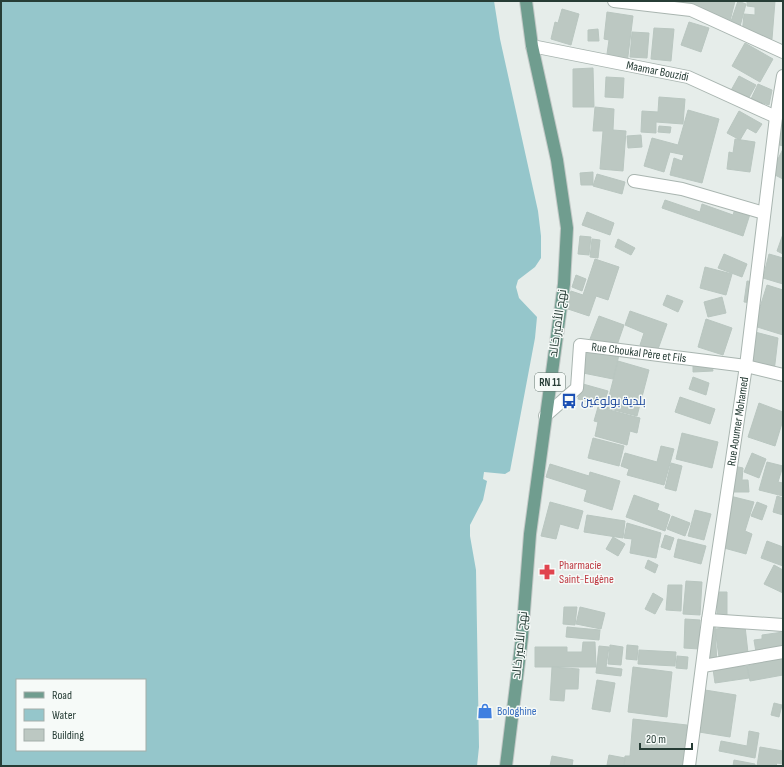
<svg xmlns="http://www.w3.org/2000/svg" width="784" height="767" font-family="'Sofia Sans Condensed',Cairo,sans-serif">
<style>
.water{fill:#95c6cb;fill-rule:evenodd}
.building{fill:#bcc8c2;stroke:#b9c6c0}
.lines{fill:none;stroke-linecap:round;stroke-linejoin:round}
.street-casing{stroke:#a9b5b0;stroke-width:14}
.primary-casing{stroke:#c3c9c7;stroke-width:14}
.street{stroke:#fff;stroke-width:12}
.primary{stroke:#709d8f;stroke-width:12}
.labels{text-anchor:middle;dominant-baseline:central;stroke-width:3;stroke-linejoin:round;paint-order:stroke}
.shield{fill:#f6faf8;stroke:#657670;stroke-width:1}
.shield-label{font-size:11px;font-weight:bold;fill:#273d36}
.street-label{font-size:12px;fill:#273d36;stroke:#f6faf8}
.transit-label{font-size:12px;fill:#164399;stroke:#f6faf8;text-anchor:start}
.health-label{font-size:12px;fill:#be3a42;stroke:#f6faf8;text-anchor:start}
.shop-label{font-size:12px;fill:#366cbe;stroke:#f6faf8;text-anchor:start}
</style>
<rect width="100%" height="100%" fill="#e6edea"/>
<path class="water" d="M1,1H494L500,39L538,211L541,236V258L535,267L518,280L516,287L519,298L537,317L535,338L510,471L505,474L484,472L483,479L487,481L483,500L470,525V536L476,570L479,747L477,766H1ZM17,680H145V750H17Z"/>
<path class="building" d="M679,1H735L730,21L677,7Z
M738,1L746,4L739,30L729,27Z
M747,1H775L772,39L742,35L744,14L755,15V7L747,6Z
M562,9L579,14L571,45L551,39L555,22L558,23Z
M607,12L633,16L627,64L606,61L609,40L604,39Z
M689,22L709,28L701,52L681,45Z
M654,28L674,29L671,61L651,59Z
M598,29L599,41H588V30Z
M632,32L649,33L647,58L630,57Z
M745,43L773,59L760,82L732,66Z
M593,68L594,107H573V69Z
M739,76L756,85L746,103L729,94Z
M606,77L624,78L623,98L605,97Z
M758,84L772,90L769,105L751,99Z
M659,97L685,99L683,124L656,122V133L641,132L642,111L658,112Z
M595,107L614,109L613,130L626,131L623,171L600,169L603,131H593Z
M688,110L719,119L702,183L670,175L674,158L682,161L684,155L670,152L664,172L644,166L652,138L678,145Z
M739,111L762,124L756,133L747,128L740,140L727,133Z
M659,126L671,127L670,133L658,132Z
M780,126H783V146L776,144Z
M641,135L642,147L628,148L627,136Z
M735,139L755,142L750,172L727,169L729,152L733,153Z
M783,149V179L771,173Z
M593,172V185H581L580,173Z
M597,174L625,182L622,194L593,186Z
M665,200L700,212L702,204L733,215L736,206L751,211L743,236L662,208Z
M587,212L614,223L610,235L582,225Z
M783,234V254L777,251Z
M580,236L591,237L589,255L578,254Z
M592,239L600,240L598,258L590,257Z
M618,239L635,248L631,255L615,247Z
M724,254L747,264L742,277L718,268Z
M769,254L783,258V284L763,278Z
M595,259L619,267L608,300L596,296L589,316L565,308L571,291L583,295Z
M705,267L732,274L726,295L700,288Z
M576,275L586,279L582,291L572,287Z
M747,281L757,282L754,303L744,302Z
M767,285L783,290V335L754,326Z
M667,295L683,301L678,312L663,305Z
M722,297L726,313L708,317L704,302Z
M630,311L667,324L657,352L640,345L644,333L625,325Z
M599,316L624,325L616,348L590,339Z
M706,319L732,328L723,355L698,347Z
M755,332L778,338L774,372L750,363Z
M584,350L619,355L613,379L583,373Z
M618,361L649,370L637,416L606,408Z
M693,363L712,365L713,371L693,372Z
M693,377L709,383L706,395L689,389Z
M583,384L608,391L603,406L578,399Z
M680,397L715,409L710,424L675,412Z
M759,403L783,412V420L775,446L748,437Z
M598,407L640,418L637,433L630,431L627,445L595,436L598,422L594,421Z
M682,433L718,442L712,468L676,459Z
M593,438L624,446L619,466L588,458Z
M661,446L674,449L664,485L627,475L629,469L621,466L625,453L657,462Z
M752,453L766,459L759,478L744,472Z
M767,462L783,466L778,482L783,483V496L759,490Z
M671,463L682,466L676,491L665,488Z
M550,464L589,476L590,472L620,481L612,510L584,501L587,490L546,477Z
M734,466L743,468L742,480H748L749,492H731Z
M634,495L659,504L657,510L670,515L665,531L626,517Z
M730,496L754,502L745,531L752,534L746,554L724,548L731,507L729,506Z
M777,496L783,498V515L773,512Z
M550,502L583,511L578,529L560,524L556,539L541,536Z
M757,502L767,506L762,520L751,516Z
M695,510L711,514L704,540L688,536Z
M587,515L625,521L623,538L584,532Z
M672,516L690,523L685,536L667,529Z
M627,523L661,533L656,558L630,553L632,539L624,538Z
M665,535L674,538L670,550L661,547Z
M613,537L625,544L618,556L606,549Z
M678,539L706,546L701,564L674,557Z
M767,541L783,547V566L761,558Z
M648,560L658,565L655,573L645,568Z
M774,565L783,570V593L764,584Z
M686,581L702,582L700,615L683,614Z
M668,585H682L681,611L666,610Z
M717,592H727V616L717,615Z
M653,593L663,599L655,614L645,609Z
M564,607H577L575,625L563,624Z
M580,607L605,613L601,629L576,624Z
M685,619L700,620L699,649L684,648Z
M715,625L717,665L707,667L712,626Z
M745,626L748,653L756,652L754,640L762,639V635L783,632V654L720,664L715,629Z
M567,627L600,630L599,640L566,637Z
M583,642H595L596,667H535V647H567V652H582Z
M610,645L623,647L621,665L608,664Z
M627,645L638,646L637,660L626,659Z
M599,646L609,647L606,667L622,669L621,676L596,673Z
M639,650L676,652L675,666L638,664Z
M677,656L688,657L687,669L676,668Z
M783,658V675L750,681L747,666Z
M747,666L749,678L715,683L713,669Z
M552,667L579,669L578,689H565L564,701L550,700Z
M633,667L672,672L667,717L628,712Z
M597,680L615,683L610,712L592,709Z
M705,690L736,695L730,737L699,732Z
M774,703L782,705L779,717L771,715Z
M633,719L687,725L683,766H624L625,756H630Z
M749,731L759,733L755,758L719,751L721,741L747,746Z
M760,747L783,751V764L777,763L776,766H757Z
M609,755L625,758L624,766L607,765Z
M552,756L573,760L572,766H550Z
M734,760L755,764V766H733Z"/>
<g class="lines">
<defs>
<g id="street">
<path d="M614,1L691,10L783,52"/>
<path id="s1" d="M532,46L688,77L776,117"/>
<path d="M634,181L682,189L764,213"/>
<path id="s2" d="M545,416L577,388L580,345L746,366L783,375"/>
<path d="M708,620L783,625"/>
<path d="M703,666L783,652"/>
<path id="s3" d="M689,766L708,620L746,366L776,117L783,76"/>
</g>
<path id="primary" d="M506,766L522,637L530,534L564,284L567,228L557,160L532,46L526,1"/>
</defs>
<use href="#street" class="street-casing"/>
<use href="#primary" class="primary-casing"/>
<use href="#street" class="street"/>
<use href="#primary" class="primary"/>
</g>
<defs>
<symbol id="bus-bare" viewBox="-9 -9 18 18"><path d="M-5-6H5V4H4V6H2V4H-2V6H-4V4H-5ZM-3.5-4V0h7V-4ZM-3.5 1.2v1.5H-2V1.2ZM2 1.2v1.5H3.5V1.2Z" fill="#1a4fb4" stroke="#f6faf8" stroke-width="2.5" paint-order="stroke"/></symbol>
<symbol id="pharmacy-bare" viewBox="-9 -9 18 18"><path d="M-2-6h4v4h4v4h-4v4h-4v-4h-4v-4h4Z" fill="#e0444e" stroke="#f6faf8" stroke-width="2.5" paint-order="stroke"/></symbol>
<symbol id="shop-bare" viewBox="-9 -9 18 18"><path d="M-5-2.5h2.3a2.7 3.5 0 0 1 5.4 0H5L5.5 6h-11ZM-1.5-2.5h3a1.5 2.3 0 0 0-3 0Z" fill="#3f7fe0" stroke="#f6faf8" stroke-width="2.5" paint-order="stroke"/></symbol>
</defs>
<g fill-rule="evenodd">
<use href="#bus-bare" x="558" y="390" width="22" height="22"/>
<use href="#pharmacy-bare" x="536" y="561" width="22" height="22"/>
<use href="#shop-bare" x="474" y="700" width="22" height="22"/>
</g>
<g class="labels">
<rect class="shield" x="535" y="373" width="30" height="18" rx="3"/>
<g class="shield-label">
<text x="550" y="382">RN 11</text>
</g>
<g class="street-label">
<text stroke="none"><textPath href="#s1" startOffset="128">Maamar Bouzidi</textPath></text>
<text transform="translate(558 323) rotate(-82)">نهج الأمير خالد</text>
<text stroke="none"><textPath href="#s2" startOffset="145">Rue Choukal Père et Fils</textPath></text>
<text stroke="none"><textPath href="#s3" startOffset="348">Rue Aoumer Mohamed</textPath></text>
<text transform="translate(520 645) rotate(-84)">نهج الأمير خالد</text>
</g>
<g class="transit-label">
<text x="581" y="401">بلدية بولوغين</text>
</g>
<g class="health-label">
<text x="559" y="565">Pharmacie<tspan x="559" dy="14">Saint-Eugène</tspan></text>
</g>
<g class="shop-label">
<text x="497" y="711">Bologhine</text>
</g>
</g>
<rect width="784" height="767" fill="none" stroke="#273d36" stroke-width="4"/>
<rect x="16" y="679" width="130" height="72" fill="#f6faf8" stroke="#a3aeaa"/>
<rect x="24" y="692" width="20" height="6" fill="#709d8f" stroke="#a3aeaa"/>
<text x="52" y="699" font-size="12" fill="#273d36">Road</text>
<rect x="24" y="709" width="20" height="12" fill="#95c6cb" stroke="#a3aeaa"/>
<text x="52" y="719" font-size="12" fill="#273d36">Water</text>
<rect x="24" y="729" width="20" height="12" fill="#bcc8c2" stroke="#a3aeaa"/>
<text x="52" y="739" font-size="12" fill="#273d36">Building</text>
<path d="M640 743v6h52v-6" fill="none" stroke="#273d36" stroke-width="2"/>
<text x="646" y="743" font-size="12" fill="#273d36" stroke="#f6faf8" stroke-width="3" paint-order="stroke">20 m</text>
</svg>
